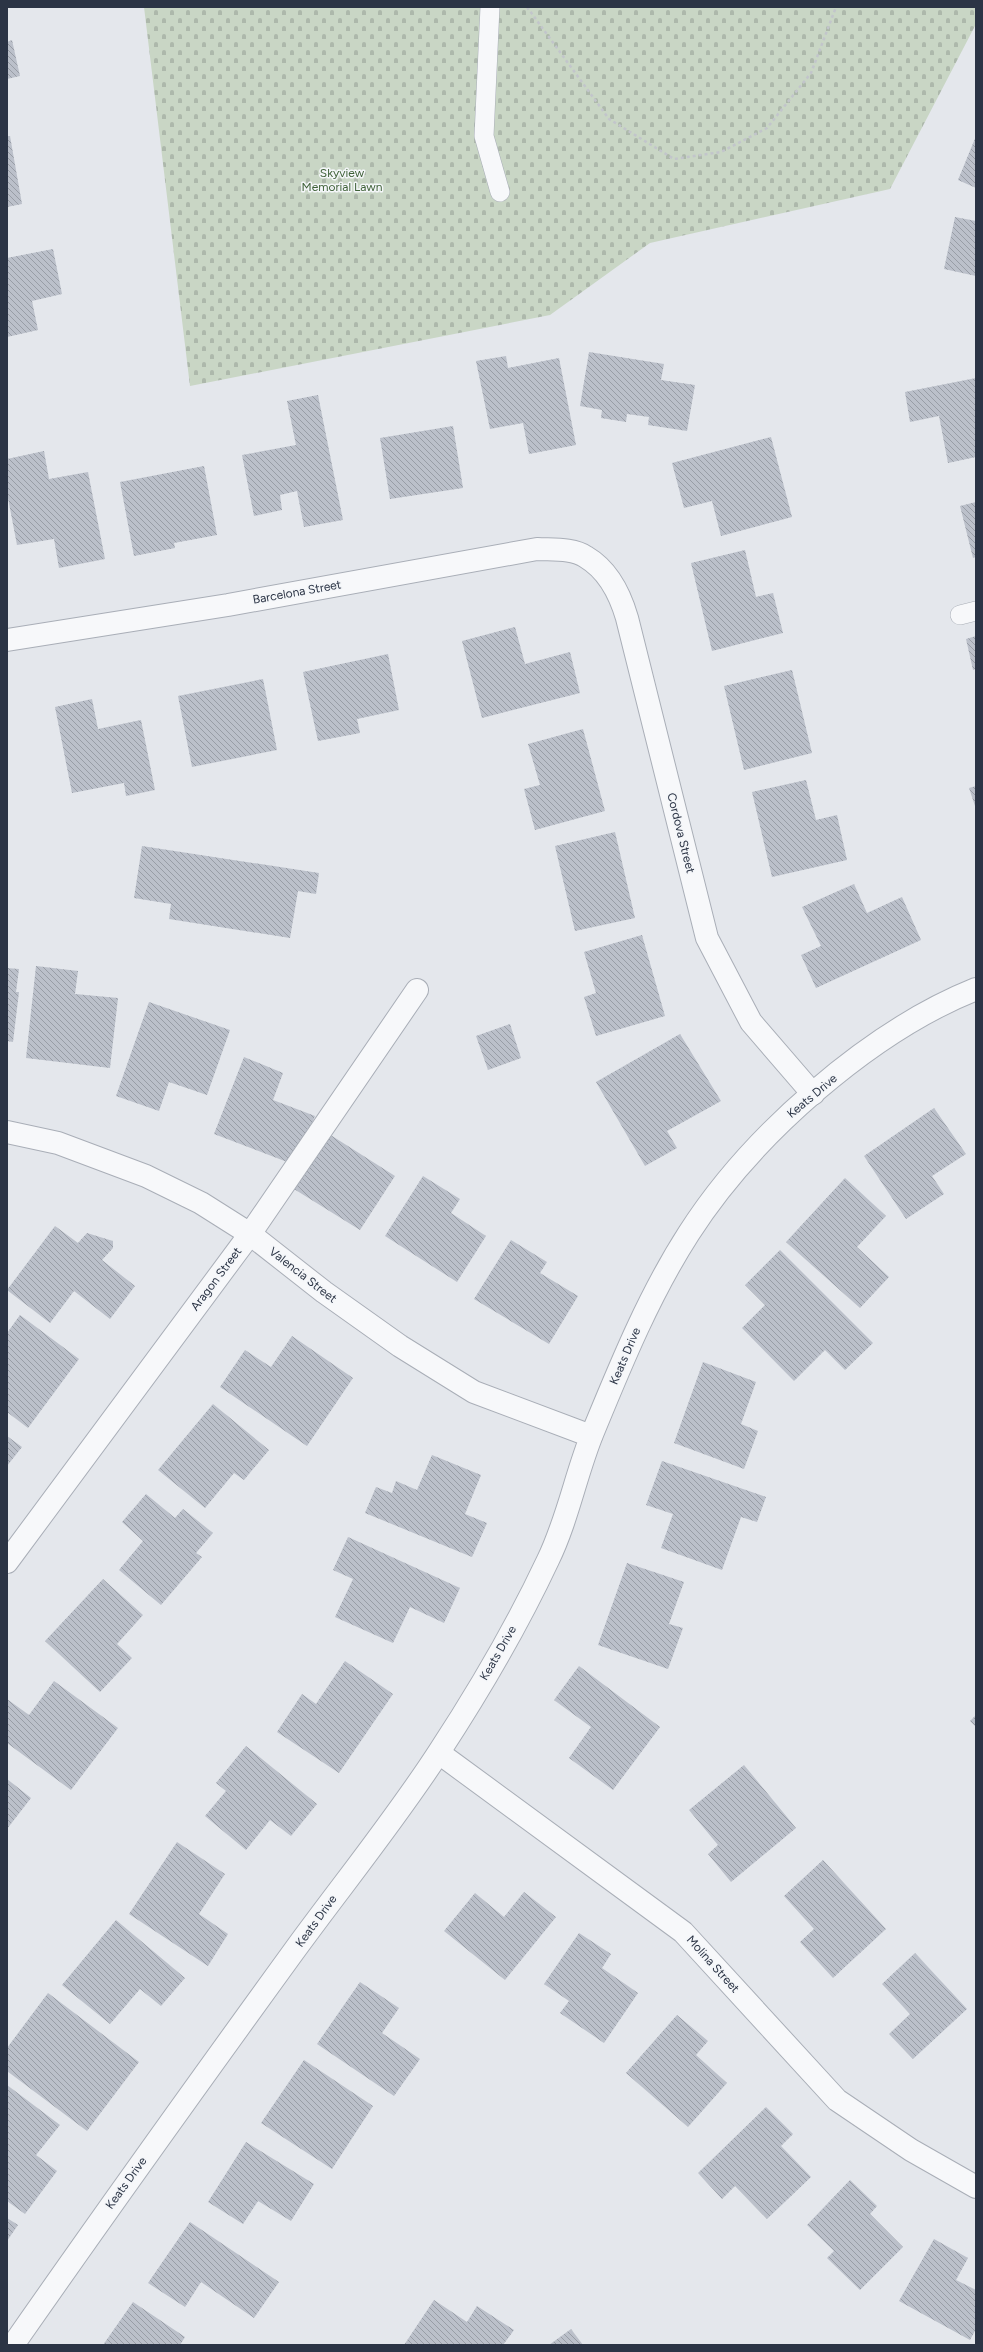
<svg xmlns="http://www.w3.org/2000/svg" width="983" height="2352" font-family="Figtree,sans-serif">
<style>
.cemetery{fill:url(#cemetery-stones)}
.building{fill:url(#building-back-hatch)}
.lines{fill:none;stroke-linecap:round;stroke-linejoin:round}
.service-casing{stroke:#a9aeb7;stroke-width:20}
.minor-casing{stroke:#a9aeb7;stroke-width:24}
.tertiary-casing{stroke:#a9aeb7;stroke-width:24}
.path{stroke:#c2c5cb;stroke-width:2.5;stroke-dasharray:3 3;stroke-linecap:butt}
.service{stroke:#f7f8fa;stroke-width:19}
.minor{stroke:#f7f8fa;stroke-width:22}
.tertiary{stroke:#f7f8fa;stroke-width:22}
.labels{text-anchor:middle;dominant-baseline:central;stroke-width:3;stroke-linejoin:round;paint-order:stroke}
.park-label{font-size:12px;fill:#3f6138;stroke:#f4f6f9}
.street-label{font-size:12px;fill:#2b3445;stroke:#f4f6f9}
</style>
<defs>
<pattern id="cemetery-stones" width="16" height="16" patternUnits="userSpaceOnUse"><rect width="16" height="16" fill="#c9d6c5"/><path d="M2 7V4a2 2 0 0 1 4 0v3zM10 15v-3a2 2 0 0 1 4 0v3z" fill="#adb8ab"/></pattern>
<pattern id="building-back-hatch" width="6" height="6" patternUnits="userSpaceOnUse"><rect width="6" height="6" fill="#bbc0ca"/><path d="M-1 5l2 2M0 0l6 6M5-1l2 2" fill="none" stroke="#989da6"/></pattern>
</defs>
<rect width="100%" height="100%" fill="#e4e7ec"/>
<path class="cemetery" d="M144,7H976V24L890,189L650,243L550,315L190,386Z"/>
<path class="building" d="M12,40L20,76L7,79V42Z
M7,136H10L22,204L7,207Z
M976,136V188L958,180Z
M955,217L976,221V276L944,269Z
M53,249L62,294L32,301L38,330L7,337V258Z
M589,352L664,364L661,380L695,385L687,431L648,425L649,417L627,414L626,422L601,418L602,410L580,406Z
M506,356L508,368L559,358L576,445L529,454L523,423L490,429L476,361Z
M976,378V457L948,463L939,416L910,422L905,392Z
M318,395L343,520L304,527L297,491L280,495L282,510L254,516L242,455L296,445L287,401Z
M453,426L463,488L390,499L380,438Z
M771,437L792,517L721,536L712,501L684,508L672,463Z
M44,451L49,479L88,472L105,559L59,568L54,539L17,545L7,493V459Z
M204,466L217,535L174,543L175,548L134,556L120,482Z
M976,502V557L973,558L960,506Z
M745,550L756,597L773,593L783,633L712,651L691,563Z
M515,627L525,664L570,652L580,693L482,718L462,641Z
M976,636V669L973,670L966,639Z
M388,654L399,710L357,719L360,733L318,741L303,672Z
M792,670L812,753L744,770L724,686Z
M263,679L277,750L192,767L178,696Z
M92,699L98,729L141,720L155,790L126,796L124,783L72,793L55,707Z
M583,729L605,811L535,830L524,789L540,785L528,744Z
M806,780L816,820L837,815L847,860L772,877L752,792Z
M976,786V809L969,788Z
M615,832L635,918L575,931L555,846Z
M142,846L319,873L316,894L298,891L290,938L169,919L171,904L134,898Z
M854,884L867,913L902,897L921,940L816,988L801,955L821,946L802,907Z
M642,935L665,1016L596,1036L584,997L596,993L584,952Z
M36,966L78,971L75,994L118,998L110,1068L26,1058Z
M7,968L19,969L16,992H19L13,1042L7,1041Z
M149,1002L230,1030L207,1095L169,1082L159,1111L116,1096Z
M510,1024L521,1058L488,1070L476,1036Z
M680,1034L721,1101L667,1131L677,1148L645,1166L596,1082Z
M244,1057L283,1073L273,1100L315,1116L295,1165L214,1134Z
M934,1108L966,1154L932,1176L944,1194L906,1219L864,1156Z
M329,1134L395,1176L360,1230L294,1189Z
M423,1176L460,1199L451,1213L486,1236L457,1282L385,1236Z
M845,1178L886,1216L857,1247L889,1277L860,1308L786,1242Z
M55,1226L78,1243L87,1233L113,1241V1248L102,1260L135,1286L110,1319L74,1291L50,1323L7,1290Z
M511,1240L547,1262L540,1273L578,1296L549,1344L474,1299Z
M780,1250L873,1343L845,1370L825,1350L794,1381L742,1328L765,1305L745,1285Z
M20,1315L79,1359L28,1428L7,1412V1333Z
M292,1336L353,1378L307,1446L220,1387L245,1350L271,1367Z
M703,1362L756,1382L741,1424L758,1431L744,1469L674,1443Z
M213,1404L269,1450L244,1480L234,1473L205,1508L158,1470Z
M7,1436L22,1447L7,1466Z
M432,1455L481,1475L465,1514L487,1523L472,1557L365,1513L376,1487L392,1493L396,1481L417,1490Z
M662,1461L766,1497L757,1522L741,1517L722,1570L661,1548L673,1514L646,1505Z
M146,1494L175,1518L183,1509L213,1533L196,1553L202,1557L161,1605L119,1570L143,1541L122,1522Z
M348,1537L460,1588L444,1623L410,1607L393,1643L335,1617L353,1579L333,1570Z
M627,1563L684,1582L669,1624L683,1628L668,1669L598,1645Z
M103,1579L143,1615L117,1644L132,1658L100,1692L45,1641Z
M345,1661L393,1694L339,1773L277,1732L302,1694L316,1704Z
M579,1666L660,1727L613,1790L569,1758L591,1727L554,1700Z
M54,1681L118,1728L71,1790L7,1743V1699L29,1715Z
M976,1715V1727L970,1721Z
M246,1746L317,1804L291,1836L270,1820L246,1850L205,1816L226,1791L216,1783Z
M744,1765L796,1828L731,1882L708,1854L718,1845L689,1810Z
M7,1779L31,1798L7,1829Z
M177,1842L225,1874L199,1914L228,1934L208,1966L129,1914Z
M823,1860L886,1929L833,1978L800,1942L814,1929L784,1896Z
M524,1892L556,1917L505,1980L444,1931L475,1893L504,1917Z
M116,1920L185,1978L161,2006L140,1989L110,2024L62,1985Z
M579,1933L611,1954L602,1968L638,1993L604,2043L560,2013L569,2001L544,1984Z
M915,1953L967,2009L913,2059L889,2034L910,2014L882,1984Z
M360,1982L399,2008L382,2033L420,2059L394,2096L317,2044Z
M48,1993L139,2062L87,2131L7,2071V2048Z
M677,2015L708,2041L696,2055L727,2083L688,2127L626,2073Z
M304,2060L373,2106L332,2169L261,2123Z
M7,2085L60,2125L36,2155L57,2171L25,2214L7,2201Z
M766,2107L793,2134L781,2146L811,2177L767,2219L735,2186L722,2199L698,2173Z
M246,2142L314,2184L291,2221L258,2201L243,2224L208,2202Z
M850,2180L877,2206L870,2214L903,2247L860,2290L827,2258L834,2251L807,2225Z
M7,2218L18,2225L7,2241Z
M190,2222L279,2282L254,2318L201,2282L185,2307L148,2283Z
M934,2239L968,2258L956,2280L976,2290V2329L970,2340L899,2301Z
M434,2300L467,2322L477,2306L514,2330L503,2345H404Z
M133,2302L185,2337L180,2345H103Z
M571,2329L583,2345H549Z"/>
<g class="lines">
<defs>
<path id="service" d="M490,7L484,136L500,192
M960,615L976,611"/>
<path id="minor" d="M7,640L228,605L537,549C552,550 573,548 586,557C608,570 620,594 627,618L707,938L751,1022L813,1094
M7,1132L58,1143L146,1176L201,1203L250,1234L324,1292L400,1346L474,1392L591,1436
M7,1562L250,1234L417,990
M439,1753L683,1932L837,2100L911,2150L976,2187"/>
<path id="tertiary" d="M13,2345C105,2213 199,2082 294,1951C342,1885 395,1820 439,1752C479,1691 517,1626 548,1560C568,1519 576,1473 593,1432C621,1364 649,1295 689,1233C751,1136 869,1032 976,989"/>
</defs>
<use href="#service" class="service-casing"/>
<use href="#minor" class="minor-casing"/>
<use href="#tertiary" class="tertiary-casing"/>
<path class="path" d="M527,7L609,119L674,159L721,152L767,128L811,73L836,7"/>
<use href="#service" class="service"/>
<use href="#minor" class="minor"/>
<use href="#tertiary" class="tertiary"/>
</g>
<g class="labels">
<g class="park-label">
<text x="342" y="173">Skyview<tspan x="342" dy="14">Memorial Lawn</tspan></text>
</g>
<g class="street-label">
<text transform="translate(297 592) rotate(-10)">Barcelona Street</text>
<text transform="translate(681 833) rotate(76)">Cordova Street</text>
<text transform="translate(812 1096) rotate(-40)">Keats Drive</text>
<text transform="translate(303 1275) rotate(38)">Valencia Street</text>
<text transform="translate(216 1279) rotate(-53)">Aragon Street</text>
<text transform="translate(625 1356) rotate(-67)">Keats Drive</text>
<text transform="translate(498 1653) rotate(-60)">Keats Drive</text>
<text transform="translate(316 1921) rotate(-54)">Keats Drive</text>
<text transform="translate(713 1964) rotate(48)">Molina Street</text>
<text transform="translate(126 2183) rotate(-54)">Keats Drive</text>
</g>
</g>
<rect width="983" height="2352" fill="none" stroke="#2b3445" stroke-width="16"/>
</svg>
